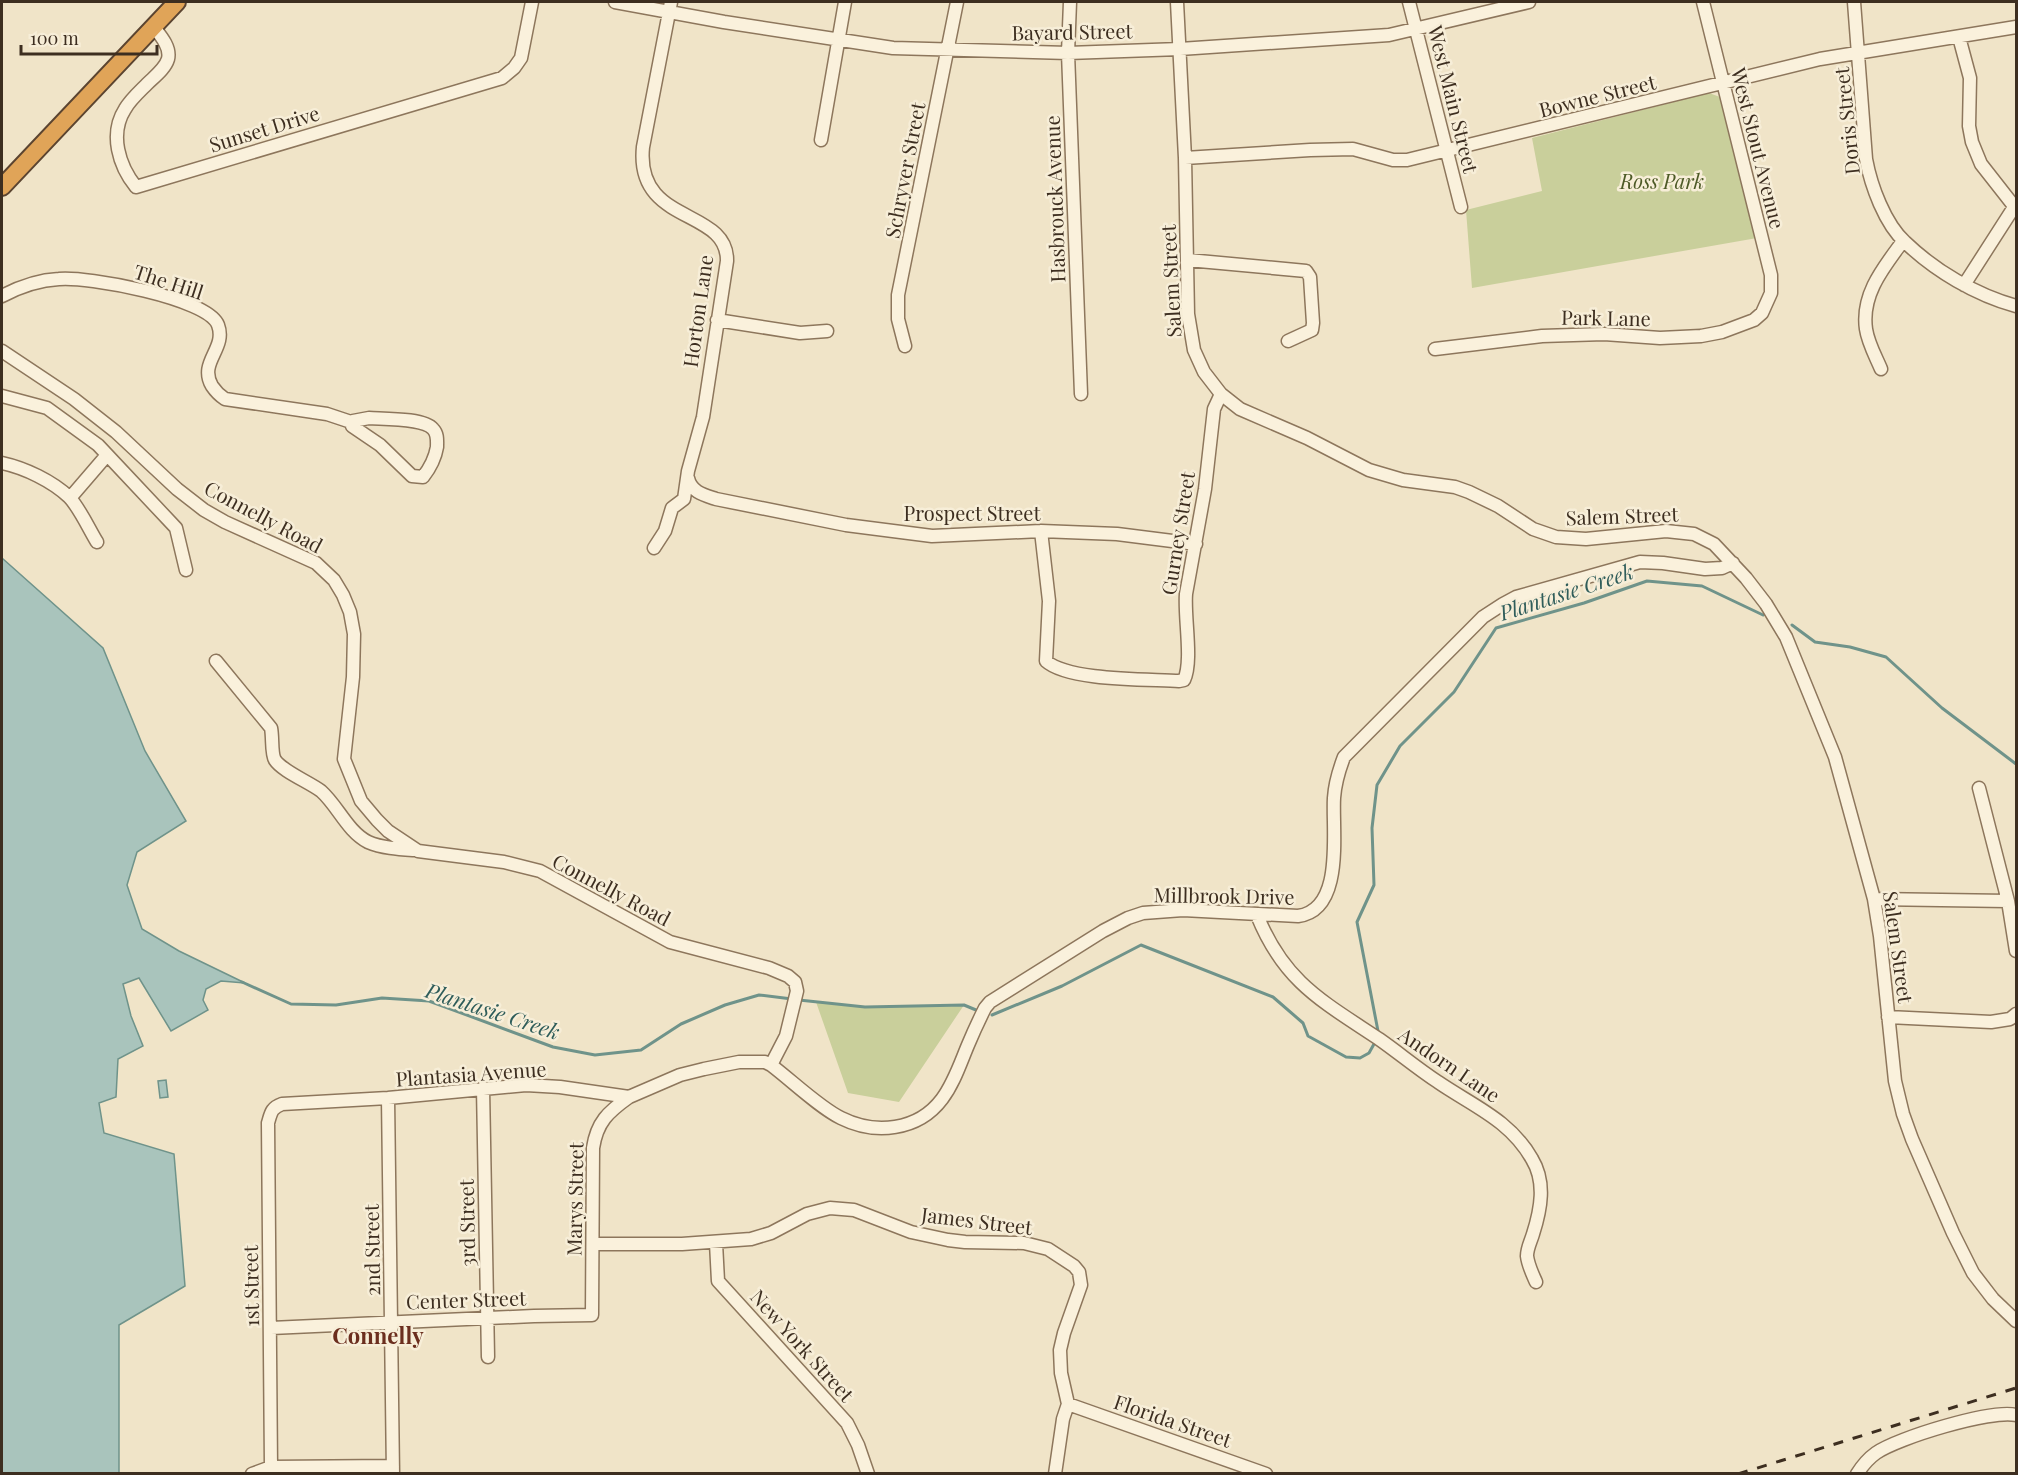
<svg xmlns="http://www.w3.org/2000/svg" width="2018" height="1475" font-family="'Playfair Display',serif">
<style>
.green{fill:#c9cf9b}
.water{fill:#a9c4bc;stroke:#6f938a;stroke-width:1.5}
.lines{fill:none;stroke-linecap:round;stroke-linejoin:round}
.stream{stroke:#6f938a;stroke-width:3}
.minor-casing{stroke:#8d765c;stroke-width:15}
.highway-casing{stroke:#5b4430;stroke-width:20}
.minor{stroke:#faf1dc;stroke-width:12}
.highway{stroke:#e0a458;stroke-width:16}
.rail{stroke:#3d2e20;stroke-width:3;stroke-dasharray:10 10;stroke-linecap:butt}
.labels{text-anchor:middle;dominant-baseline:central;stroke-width:5;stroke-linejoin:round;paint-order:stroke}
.street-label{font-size:20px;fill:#3d2e20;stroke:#f7eed8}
.park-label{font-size:20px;font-style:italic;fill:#4d5a26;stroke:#f7eed8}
.water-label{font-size:21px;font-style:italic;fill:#2f5d5a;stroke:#f7eed8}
.quarter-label{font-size:22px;font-weight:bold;fill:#6b2e1e;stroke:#f7eed8}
</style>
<rect width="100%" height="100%" fill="#f0e4c8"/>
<path class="green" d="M1709,93L1720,97L1757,238L1472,288L1466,210L1542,191L1532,138Z
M816,1002L865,1007L964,1005L899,1102L848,1093Z"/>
<path class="water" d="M2,558L103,648L145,751L186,821L137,852L127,885L142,929L179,951L245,983L221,981L206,989L203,1000L208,1010L171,1031L139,978L123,984L131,1016L143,1046L118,1059L116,1097L99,1103L104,1133L174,1154L185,1286L119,1325V1473H2Z
M166,1080L168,1097L160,1098L158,1081Z"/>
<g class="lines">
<path class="stream" d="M1792,625L1815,642L1850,647L1886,657L1942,708L2016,764
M242,982L291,1004L336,1005L382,998L429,1001L553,1047L595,1055L641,1050L681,1024L725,1005L759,995L792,999
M799,1000L865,1007L964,1005L976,1010
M992,1015L1062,986L1141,945L1273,997L1303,1023L1308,1036L1346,1057L1360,1058L1369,1053L1374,1044
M1378,1031L1357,922L1374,885L1372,828L1377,785L1400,746L1454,692L1496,628L1584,603L1647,581L1702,586L1763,615"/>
<defs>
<path id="minor" d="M615,2L724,22L893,48L1068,53L1180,49L1389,35L1529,2
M1070,2L1068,53L1081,394
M1177,2L1185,158L1188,314L1194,350L1204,372L1221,394L1240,409L1307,438L1369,470L1403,480L1455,487L1469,492L1498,506L1533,529L1556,537L1586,539L1666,531L1694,534L1714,544L1746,578L1766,604L1786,637L1835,757L1874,899L1880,936L1895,1081L1903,1114L1912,1139L1953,1233L1973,1273L1993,1299L2016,1321
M1409,2L1461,207
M1854,2L1866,159C1871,186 1885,224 1905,242C1935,271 1976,295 2016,306
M153,26C160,35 171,47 168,59C165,69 154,77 147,84C139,92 130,100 125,109C109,134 119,166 136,187L502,78L514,68L521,58L532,2
M1959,37L1970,78L1969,126L1972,142L1981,164L2014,206
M821,140L845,2
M1185,158L1310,150L1353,149L1393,160H1407L1820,59L2016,27
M1188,260L1306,271L1310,277L1313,323L1312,330L1288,341
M1964,285L2016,204
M2,296C19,287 39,280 59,279C86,276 208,298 218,325C227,349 198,362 212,386C216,392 219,395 225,399L327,414L351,422
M717,320L800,333L827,331
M905,346L898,319V295L957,2
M1435,349L1542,336L1604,334L1660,338L1701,336L1722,332L1754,320L1762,313L1771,293V275L1703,2
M2,351L74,399L116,432L177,489L204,510L225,522L316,563L334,580L343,595L350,612L354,634L353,677L344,759L361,801L377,820L388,831L418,851L504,862L540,871L670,942L769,968L788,976L795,982L797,991L786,1036L771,1065
M1881,369C1876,357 1868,343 1866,329C1861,294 1884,267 1903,241
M2,396L47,408L98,445L176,528L186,570
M369,418C384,419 424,418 433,429C438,434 437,441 437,447C435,459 430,468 423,477L412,476L380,445L352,426L351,422L353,421Z
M2,463C25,468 52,481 69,497C79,507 89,529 97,542
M688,478C691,492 704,495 716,499L846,525L932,536L1041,531L1117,534L1196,544
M70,498L107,455
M1041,531L1049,601L1046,661C1068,681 1148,679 1179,681L1184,680C1193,661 1184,617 1186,594L1205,489L1214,409L1221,394
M654,548L665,531L672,508L684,499L688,471L703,417L727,261C728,207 635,226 643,147L671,2
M216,661L271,728C273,737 271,754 275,760C282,771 309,782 321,791C338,806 347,831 368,842C382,848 399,849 414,850
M1979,788L2008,901L2016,951
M1874,899L2008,901
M1257,915C1284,982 1322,1001 1379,1039C1399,1053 1418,1069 1438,1082C1473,1106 1510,1120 1532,1159C1546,1182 1541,1209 1533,1234C1531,1241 1527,1248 1527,1256C1528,1265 1532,1273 1536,1282
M1888,1017L1991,1022L2010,1019L2016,1014
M483,1088L488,1357
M388,1098L393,1474
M716,1243L718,1281L847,1423L858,1445L868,1474
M593,1244H682L751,1239L771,1233L807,1214L830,1208L854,1210L911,1232L948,1240L965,1242L1024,1243L1048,1249L1074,1266L1079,1272L1081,1285L1064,1333L1060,1350L1061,1373L1068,1404L1063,1419L1055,1474
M271,1328L534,1316L592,1315L593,1148C597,1122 608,1112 629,1097
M1068,1404L1266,1474
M271,1467L268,1123C271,1113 271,1108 282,1104L388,1098L526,1085L560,1087L629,1097L680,1075L704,1069L739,1062H765L771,1065C791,1080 820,1108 841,1118C875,1135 918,1131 942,1099C954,1083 960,1064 968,1045C973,1033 979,1020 985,1008L990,1002L1103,931L1128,918L1143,913L1183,910L1298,916C1345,910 1332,830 1334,798C1335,783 1339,770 1344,757L1483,617L1503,604L1516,597L1640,562L1663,563L1705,569L1722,568L1733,563
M252,1474L271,1467L393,1466
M1857,1474C1862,1466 1869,1458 1876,1453C1897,1438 1992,1409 2016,1415"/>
<path id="highway" d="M2,187L177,2"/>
</defs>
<use href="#minor" class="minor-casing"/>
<use href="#highway" class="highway-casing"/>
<use href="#minor" class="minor"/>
<use href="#highway" class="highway"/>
<path class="rail" d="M1738,1474L2016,1388"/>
</g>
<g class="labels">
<g class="street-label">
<text transform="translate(1072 31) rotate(-1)">Bayard Street</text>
<text transform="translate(1597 95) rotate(-14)">Bowne Street</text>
<text transform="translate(1454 99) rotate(76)">West Main Street</text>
<text transform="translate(1846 121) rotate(-96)">Doris Street</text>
<text transform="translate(264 128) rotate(-17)">Sunset Drive</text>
<text transform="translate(1759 148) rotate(76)">West Stout Avenue</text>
<text transform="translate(904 170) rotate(-79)">Schryver Street</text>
<text transform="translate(1054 199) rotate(-92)">Hasbrouck Avenue</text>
<text transform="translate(169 281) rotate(18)">The Hill</text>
<text transform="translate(1170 281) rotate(-93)">Salem Street</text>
<text transform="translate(697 311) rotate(-82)">Horton Lane</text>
<text transform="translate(1606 317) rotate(1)">Park Lane</text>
<text x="972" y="512">Prospect Street</text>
<text transform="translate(1622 515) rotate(-2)">Salem Street</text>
<text transform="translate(264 516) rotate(28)">Connelly Road</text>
<text transform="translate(1177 533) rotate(-81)">Gurney Street</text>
<text transform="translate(612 889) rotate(28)">Connelly Road</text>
<text transform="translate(1224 895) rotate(1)">Millbrook Drive</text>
<text transform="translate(1899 947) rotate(82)">Salem Street</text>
<text transform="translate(1450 1064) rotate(34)">Andorn Lane</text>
<text transform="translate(471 1073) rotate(-4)">Plantasia Avenue</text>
<text transform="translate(574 1199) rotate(-89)">Marys Street</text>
<text transform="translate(977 1220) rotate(7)">James Street</text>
<text transform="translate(466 1223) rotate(-91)">3rd Street</text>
<text transform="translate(371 1250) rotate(-91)">2nd Street</text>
<text transform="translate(250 1286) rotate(-91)">1st Street</text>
<text transform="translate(466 1299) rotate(-2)">Center Street</text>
<text transform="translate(803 1345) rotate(48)">New York Street</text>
<text transform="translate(1173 1420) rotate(19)">Florida Street</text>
</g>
<g class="park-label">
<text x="1662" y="180">Ross Park</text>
</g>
<g class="water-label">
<text transform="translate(1566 591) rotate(-18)">Plantasie Creek</text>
<text transform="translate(493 1010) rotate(18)">Plantasie Creek</text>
</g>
<g class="quarter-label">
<text x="378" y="1335">Connelly</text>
</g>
</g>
<rect width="2018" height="1475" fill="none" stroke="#3d2e20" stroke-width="6"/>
<path d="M21 45v9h136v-9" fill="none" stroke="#3d2e20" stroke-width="3"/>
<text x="30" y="45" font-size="18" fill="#3d2e20" stroke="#f7eed8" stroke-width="4.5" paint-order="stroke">100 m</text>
</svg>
